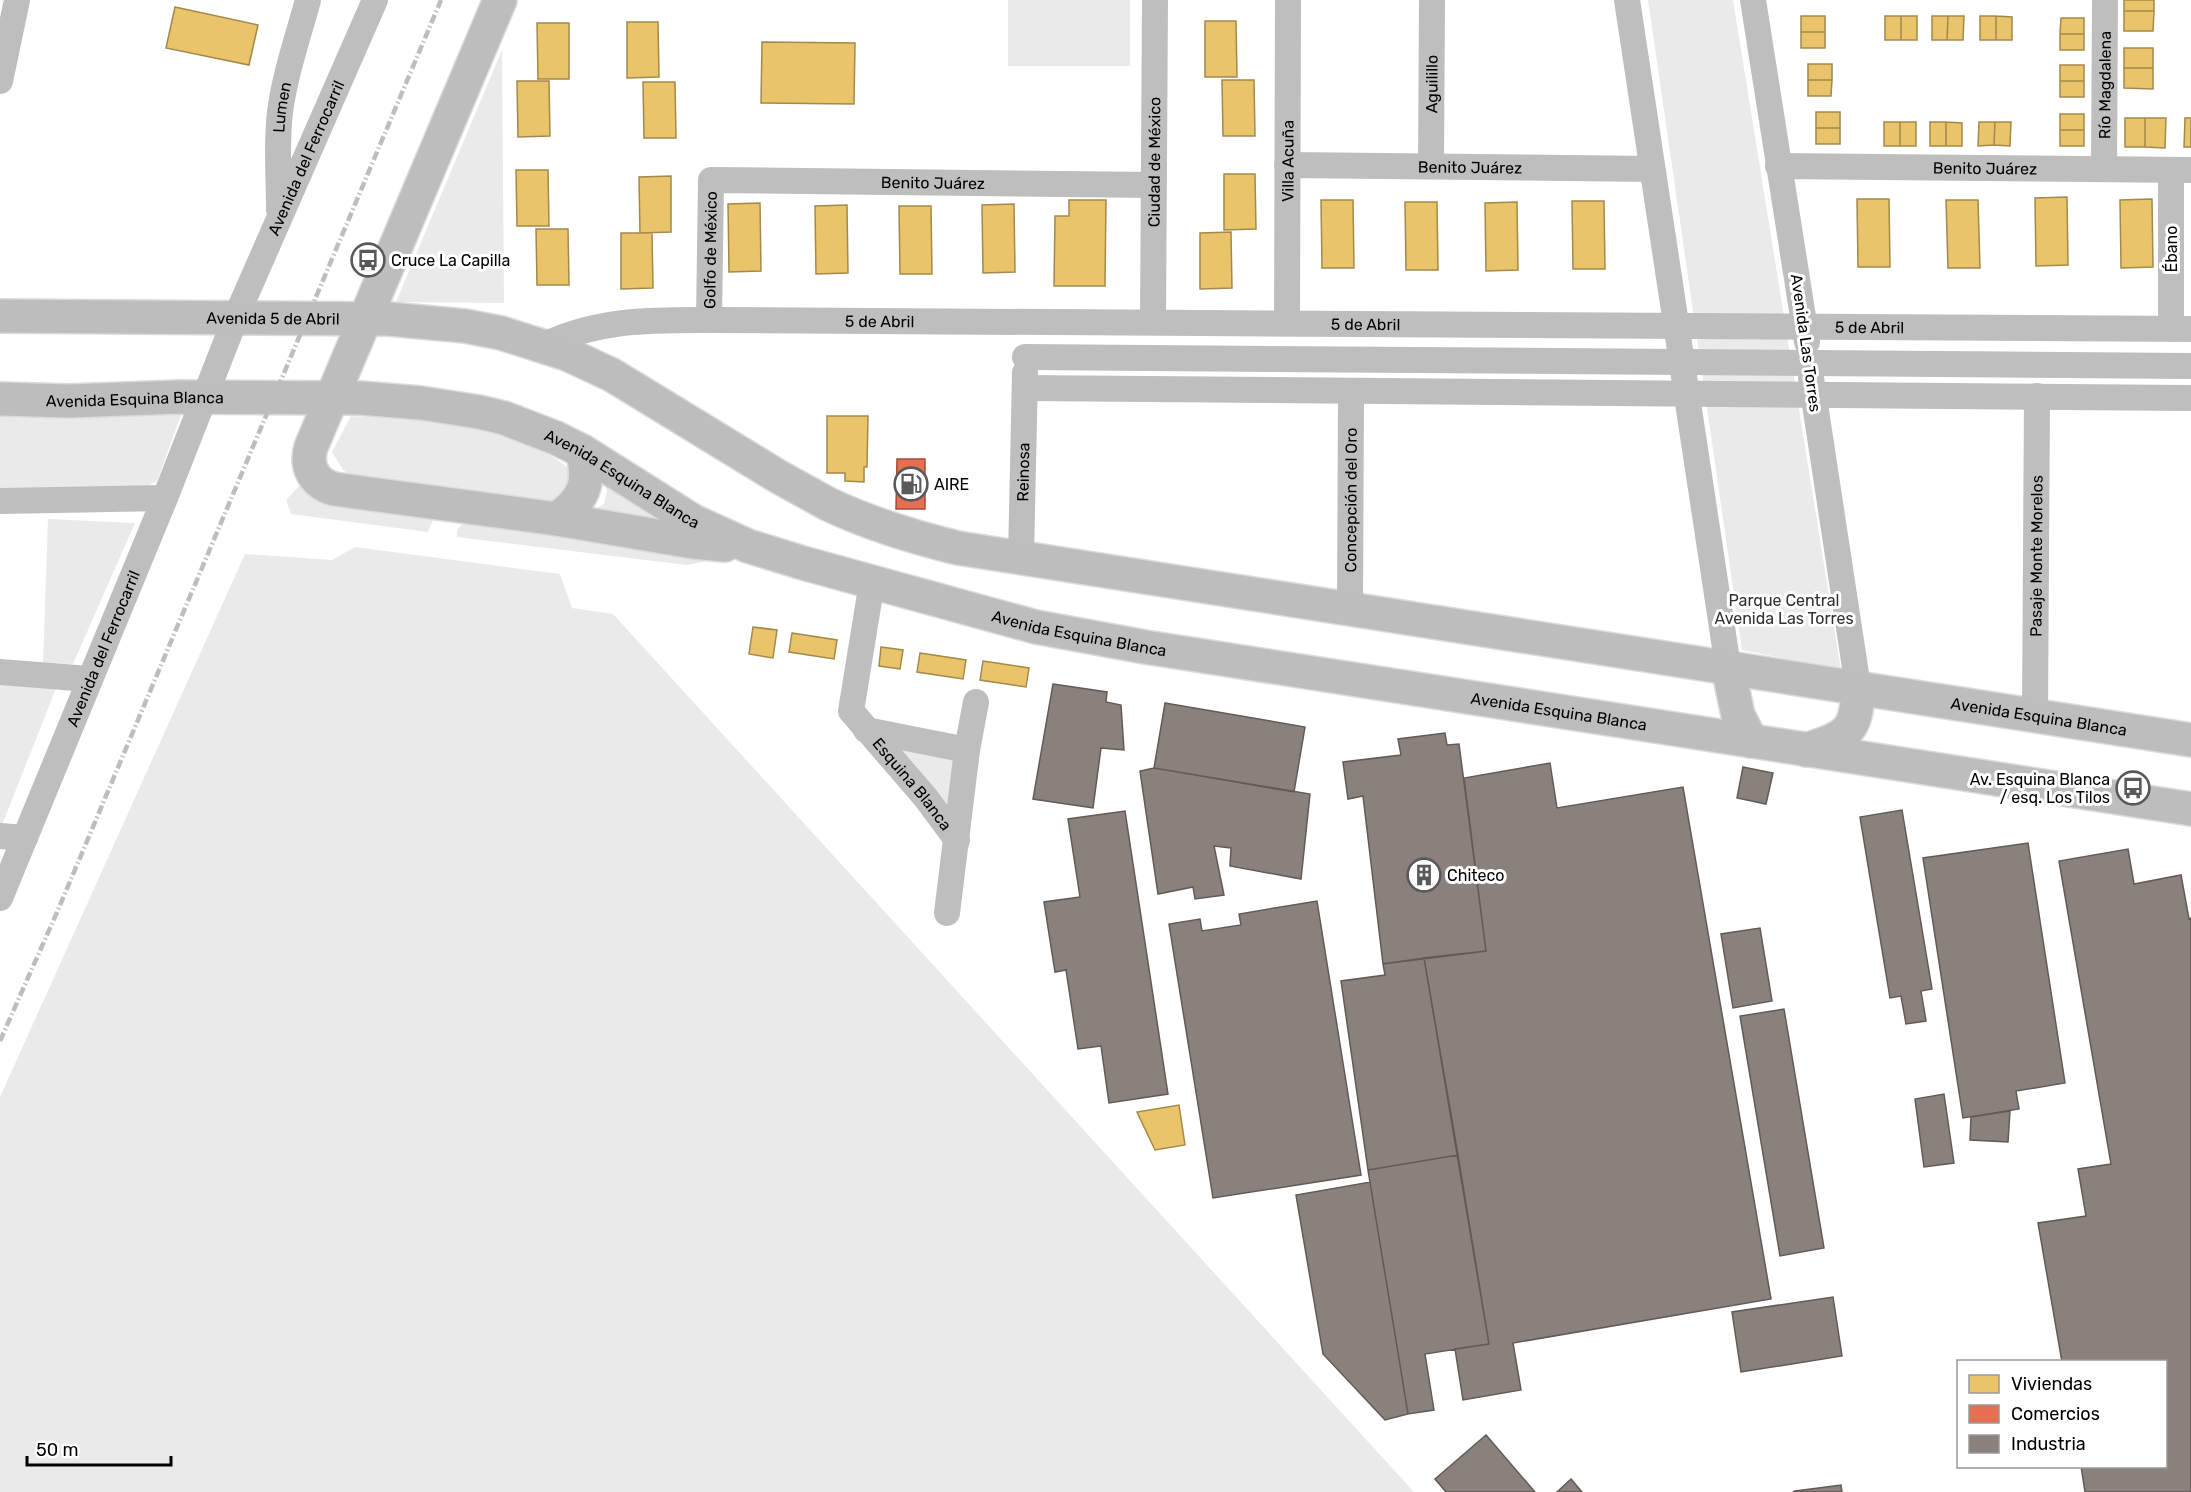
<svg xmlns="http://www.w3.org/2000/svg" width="2191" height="1492" font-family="Rubik,sans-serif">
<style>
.green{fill:#eaeaea}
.homes{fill:#e9c46a;stroke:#a3894a;stroke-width:1.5}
.shops{fill:#e76f51;stroke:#a24e39;stroke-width:1.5}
.industry{fill:#8a817c;stroke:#615a57;stroke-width:1.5}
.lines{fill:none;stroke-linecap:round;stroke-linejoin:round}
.major-casing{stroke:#dbdbdb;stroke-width:36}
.minor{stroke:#bebebe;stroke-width:26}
.major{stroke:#bdbdbd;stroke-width:33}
.rail{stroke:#bdbdbd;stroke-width:4.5;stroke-dasharray:9 3 1.5 3;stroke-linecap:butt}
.labels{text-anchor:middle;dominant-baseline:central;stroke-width:6;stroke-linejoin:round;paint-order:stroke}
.street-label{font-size:16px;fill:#000;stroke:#fff}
.poi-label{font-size:16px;fill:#000;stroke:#fff;text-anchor:start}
.park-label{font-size:16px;fill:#303030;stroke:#fff}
</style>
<rect width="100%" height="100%" fill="#fff"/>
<path class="green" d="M1008,0H1130V66H1008Z
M1648,0H1733L1841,670L1742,650Z
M502,50L504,303L396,302Z
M0,414L181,415L157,481L141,489L0,492Z
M351,416C419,419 527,424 577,476L565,498L552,502L358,480L343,470L332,452Z
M603,478L674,521L670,527L590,513L604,504L607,491Z
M300,485L312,494L426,509L433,520L428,532L291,514L286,500Z
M469,516L705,547L707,561L687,565L457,537V530Z
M48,519L135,523L73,664L43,663Z
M355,547L560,574L572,608L613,614L1414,1492H0V1097L245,554L332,560Z
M0,680L57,686L2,825L0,824Z
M886,743L958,757L953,820Z"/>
<path class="homes" d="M2124,0H2154V11H2124Z
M175,7L258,25L249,65L166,48Z
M2124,11H2154L2153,31H2124Z
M1801,16H1825V32H1801Z
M1885,16H1901V40H1885Z
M1901,16H1917V40H1901Z
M1932,16H1948L1947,40H1932Z
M1948,16H1964L1963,40H1947Z
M1980,16H1996V40H1980Z
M1996,16L2012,17V40H1996Z
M2061,18H2084V34H2060Z
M1205,21H1236L1237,77H1205Z
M627,22H658L659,77L627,78Z
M537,23H569V79H538Z
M1801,32H1825V48H1801Z
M2060,34H2084V50H2060Z
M762,42L855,43L854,104L761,103Z
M2124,48H2153V68H2124Z
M1808,64H1832V80H1808Z
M2060,65H2084V81H2060Z
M2124,68H2153V89L2124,88Z
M1222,80H1254L1255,136H1223Z
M1808,80H1832L1831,96H1808Z
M517,81H549L550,136L518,137Z
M2060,81H2084V97H2060Z
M643,82H675L676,138H644Z
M1816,112H1840V128H1816Z
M2060,114H2084V130H2060Z
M2125,118H2145V147H2125Z
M2145,118H2166L2165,148L2145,147Z
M2185,118H2191V147H2184Z
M1884,122H1900V146H1884Z
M1900,122H1916V146H1900Z
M1930,122H1946V146H1930Z
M1946,122L1962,123V146H1946Z
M1979,122H1995L1994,145L1978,146Z
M1995,122H2011L2010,146L1994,145Z
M1816,128H1840V144H1816Z
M2060,130H2084V146H2060Z
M516,170H548L549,226H517Z
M1224,174H1255L1256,229L1224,230Z
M671,176V232L640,233L639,177Z
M2067,197L2068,265L2036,266L2035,198Z
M1857,199H1889L1890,267H1858Z
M2152,199L2153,267L2121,268L2120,200Z
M1069,200H1106L1105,286H1054L1055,216H1069Z
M1321,200H1353L1354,268H1322Z
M1946,200H1978L1980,268H1948Z
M1572,201H1604L1605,269H1573Z
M1405,202H1437L1438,270H1406Z
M1517,202L1518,270L1486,271L1485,203Z
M760,203L761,271L729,272L728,204Z
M1014,204L1015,272L983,273L982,205Z
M847,205L848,273L816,274L815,206Z
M899,206H931L932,274H900Z
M536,229H568L569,285H537Z
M1231,232L1232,288L1200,289V233Z
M621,233H652L653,288L621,289Z
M827,416H868L867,467H864V482L845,481V473H827Z
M753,627L777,630L773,658L749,654Z
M792,633L837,640L834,659L789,652Z
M881,647L903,650L900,669L879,666Z
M920,653L966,660L963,679L917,672Z
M983,661L1029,668L1026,687L980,680Z
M1179,1105L1185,1145L1155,1150L1137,1112Z"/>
<path class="shops" d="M897,459H925V509H896Z"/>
<path class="industry" d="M1053,684L1107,692L1106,702L1121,705L1124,750L1101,748L1093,808L1033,799Z
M1165,703L1305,727L1294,792L1154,768Z
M1445,733L1447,745L1459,744L1486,951L1383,964L1363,796L1348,799L1343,762L1401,755L1398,739Z
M1550,763L1557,808L1683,787L1771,1299L1513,1343L1521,1390L1463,1400L1455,1349L1489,1344L1424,958L1486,951L1464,778Z
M1743,767L1773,773L1766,804L1737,798Z
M1154,768L1310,794L1301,879L1230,866L1231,848L1214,846L1224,895L1195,899L1193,887L1158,894L1140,771Z
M1902,810L1932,989L1921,991L1926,1021L1906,1024L1901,996L1890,998L1860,817Z
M1125,811L1168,1094L1109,1103L1101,1046L1078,1049L1066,970L1055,972L1044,902L1080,897L1068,819Z
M2028,843L2065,1083L2016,1091L2019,1109L1963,1118L1923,858Z
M2128,849L2134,884L2181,875L2189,919L2191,918V1492H2085L2081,1466H2166V1362H2062L2038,1223L2086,1216L2078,1169L2111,1164L2059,861Z
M1317,901L1361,1175L1213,1198L1169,924L1200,919L1202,931L1241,925L1239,914Z
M1760,928L1772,1001L1733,1008L1721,934Z
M1424,958L1458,1155L1368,1170L1341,981L1385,975L1383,964Z
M1784,1009L1824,1248L1780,1256L1740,1016Z
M1944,1094L1954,1163L1924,1167L1915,1099Z
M2010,1111L2008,1142L1970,1140L1971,1117Z
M1458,1155L1489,1344L1425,1354L1434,1410L1408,1414L1368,1170Z
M1370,1182L1408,1414L1385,1420L1323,1354L1296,1195Z
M1833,1297L1842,1356L1741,1372L1732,1312Z
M1486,1435L1535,1492H1446L1435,1479Z
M1571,1479L1582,1492H1557Z
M1841,1485L1842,1492H1793L1795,1491Z"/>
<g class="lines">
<defs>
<g id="major">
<path d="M500,0L311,447C305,467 314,483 334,489L557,519L693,542L725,545"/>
<path id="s15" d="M0,316L389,319L465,326L501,333L567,354L612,375L779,477L828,504C870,524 913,537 958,548L2191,740"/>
<path id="s16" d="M0,399L69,401L180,397L360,398L421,403L479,412L504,418L556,438L582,451L693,521L748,546L803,563L1036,627L1145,647L2191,809"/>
<path d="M557,519C584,500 591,483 582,451"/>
<path d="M1728,667L1738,715L1751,741"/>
<path d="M1806,750C1848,736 1857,732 1858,687"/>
</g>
</defs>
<use href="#major" class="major-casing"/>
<g class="minor">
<path d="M1627,0L1728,667"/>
<path d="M1753,0L1807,342"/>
<path d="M0,81L17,0"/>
<path id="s1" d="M1287,165L1652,169"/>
<path id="s2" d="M1431,166L1432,0"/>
<path id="s3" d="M1778,166L2191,170"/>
<path id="s4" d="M2104,169L2105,0"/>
<path d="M2171,170V329"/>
<path id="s5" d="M279,209C279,177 276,144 280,112C285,74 298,37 308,0"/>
<path id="s6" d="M709,320L711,180L1153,185"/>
<path id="s7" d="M1153,322L1155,0"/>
<path id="s8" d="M1287,323L1288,0"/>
<path id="s9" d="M544,345C599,319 650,320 709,320L2191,329"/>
<path d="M1025,357L2191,366"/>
<path d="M1811,378L1858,687"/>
<path d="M1025,388L2191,398"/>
<path d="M0,501L165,498"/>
<path id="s10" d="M1021,558L1025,373"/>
<path id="s11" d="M872,582L851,711L926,798L957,840"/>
<path id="s12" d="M1350,610L1351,391"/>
<path d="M0,672L89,679"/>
<path id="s13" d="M2035,715L2037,396"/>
<path d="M866,730L967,750"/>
<path d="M0,836L25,838"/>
<path id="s14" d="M0,898L165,498L236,317L375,0"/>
<path d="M947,913L967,750L976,702"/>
</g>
<use href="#major" class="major"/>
<path class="rail" d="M0,1041L58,910L441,0"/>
</g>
<defs>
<symbol id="bus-ring" viewBox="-11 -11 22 22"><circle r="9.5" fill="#fff" stroke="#595959" stroke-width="1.5"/><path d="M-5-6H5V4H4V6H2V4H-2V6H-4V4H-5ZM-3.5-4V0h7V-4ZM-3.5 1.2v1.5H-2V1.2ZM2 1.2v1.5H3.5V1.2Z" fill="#595959"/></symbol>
<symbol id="fuel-ring" viewBox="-11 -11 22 22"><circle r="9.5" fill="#fff" stroke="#595959" stroke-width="1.5"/><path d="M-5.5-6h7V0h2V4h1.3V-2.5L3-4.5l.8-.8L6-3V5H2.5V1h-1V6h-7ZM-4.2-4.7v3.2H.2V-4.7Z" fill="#595959"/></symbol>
<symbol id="building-ring" viewBox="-11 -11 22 22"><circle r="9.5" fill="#fff" stroke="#595959" stroke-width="1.5"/><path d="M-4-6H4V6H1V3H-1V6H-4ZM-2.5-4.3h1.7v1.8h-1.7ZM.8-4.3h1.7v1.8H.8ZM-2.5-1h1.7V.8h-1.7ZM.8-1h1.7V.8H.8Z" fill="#595959"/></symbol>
</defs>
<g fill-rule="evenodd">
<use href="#bus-ring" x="349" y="241" width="38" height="38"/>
<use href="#fuel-ring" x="892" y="465" width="38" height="38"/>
<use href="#bus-ring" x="2114" y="769" width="38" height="38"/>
<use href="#building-ring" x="1405" y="856" width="38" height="38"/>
</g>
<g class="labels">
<g class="street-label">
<text stroke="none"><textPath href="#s2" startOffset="82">Aguilillo</textPath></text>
<text stroke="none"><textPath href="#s4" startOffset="84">Río Magdalena</textPath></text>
<text stroke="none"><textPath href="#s5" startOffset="102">Lumen</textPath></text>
<text stroke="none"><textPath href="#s14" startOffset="801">Avenida del Ferrocarril</textPath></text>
<text stroke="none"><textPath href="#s7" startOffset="160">Ciudad de México</textPath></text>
<text stroke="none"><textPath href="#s8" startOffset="162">Villa Acuña</textPath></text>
<text stroke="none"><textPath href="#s1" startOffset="183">Benito Juárez</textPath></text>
<text stroke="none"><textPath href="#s3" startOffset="207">Benito Juárez</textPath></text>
<text stroke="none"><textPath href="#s6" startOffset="362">Benito Juárez</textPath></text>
<text transform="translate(2171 249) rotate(-90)">Ébano</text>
<text stroke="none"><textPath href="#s6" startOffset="70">Golfo de México</textPath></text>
<text stroke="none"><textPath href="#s15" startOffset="273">Avenida 5 de Abril</textPath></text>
<text stroke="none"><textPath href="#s9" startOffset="339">5 de Abril</textPath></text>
<text stroke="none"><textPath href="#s9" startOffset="825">5 de Abril</textPath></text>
<text stroke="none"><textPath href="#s9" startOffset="1329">5 de Abril</textPath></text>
<text transform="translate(1806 343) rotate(82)">Avenida Las Torres</text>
<text stroke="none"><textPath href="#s16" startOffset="135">Avenida Esquina Blanca</textPath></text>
<text stroke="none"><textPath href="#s10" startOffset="86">Reinosa</textPath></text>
<text stroke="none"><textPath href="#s16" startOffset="639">Avenida Esquina Blanca</textPath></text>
<text stroke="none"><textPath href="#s12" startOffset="110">Concepción del Oro</textPath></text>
<text stroke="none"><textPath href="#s13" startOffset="159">Pasaje Monte Morelos</textPath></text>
<text stroke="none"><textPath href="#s16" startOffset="1125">Avenida Esquina Blanca</textPath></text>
<text stroke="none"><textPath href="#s14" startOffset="270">Avenida del Ferrocarril</textPath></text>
<text stroke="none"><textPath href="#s16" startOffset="1611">Avenida Esquina Blanca</textPath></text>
<text stroke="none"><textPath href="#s15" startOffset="2104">Avenida Esquina Blanca</textPath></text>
<text stroke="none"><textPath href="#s11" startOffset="226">Esquina Blanca</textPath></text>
</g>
<g class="poi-label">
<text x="391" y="260">Cruce La Capilla</text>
<text x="934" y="484">AIRE</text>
<text x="2110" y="779" text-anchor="end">Av. Esquina Blanca<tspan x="2110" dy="18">/ esq. Los Tilos</tspan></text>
<text x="1447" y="875">Chiteco</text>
</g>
<g class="park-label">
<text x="1784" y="600">Parque Central<tspan x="1784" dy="18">Avenida Las Torres</tspan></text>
</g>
</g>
<rect x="1957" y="1360" width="210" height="108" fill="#ffffff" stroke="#999999" stroke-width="1.5"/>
<rect x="1969" y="1375" width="30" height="18" fill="#e9c46a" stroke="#999999" stroke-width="1.5"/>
<text x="2011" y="1390" font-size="18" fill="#000000">Viviendas</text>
<rect x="1969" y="1405" width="30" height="18" fill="#e76f51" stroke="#999999" stroke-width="1.5"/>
<text x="2011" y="1420" font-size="18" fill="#000000">Comercios</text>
<rect x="1969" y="1435" width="30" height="18" fill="#8a817c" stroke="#999999" stroke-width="1.5"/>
<text x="2011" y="1450" font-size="18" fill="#000000">Industria</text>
<path d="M27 1456v9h144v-9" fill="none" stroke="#000000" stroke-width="3"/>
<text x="36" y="1456" font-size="18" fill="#000000" stroke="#ffffff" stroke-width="4.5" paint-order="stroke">50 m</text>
</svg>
